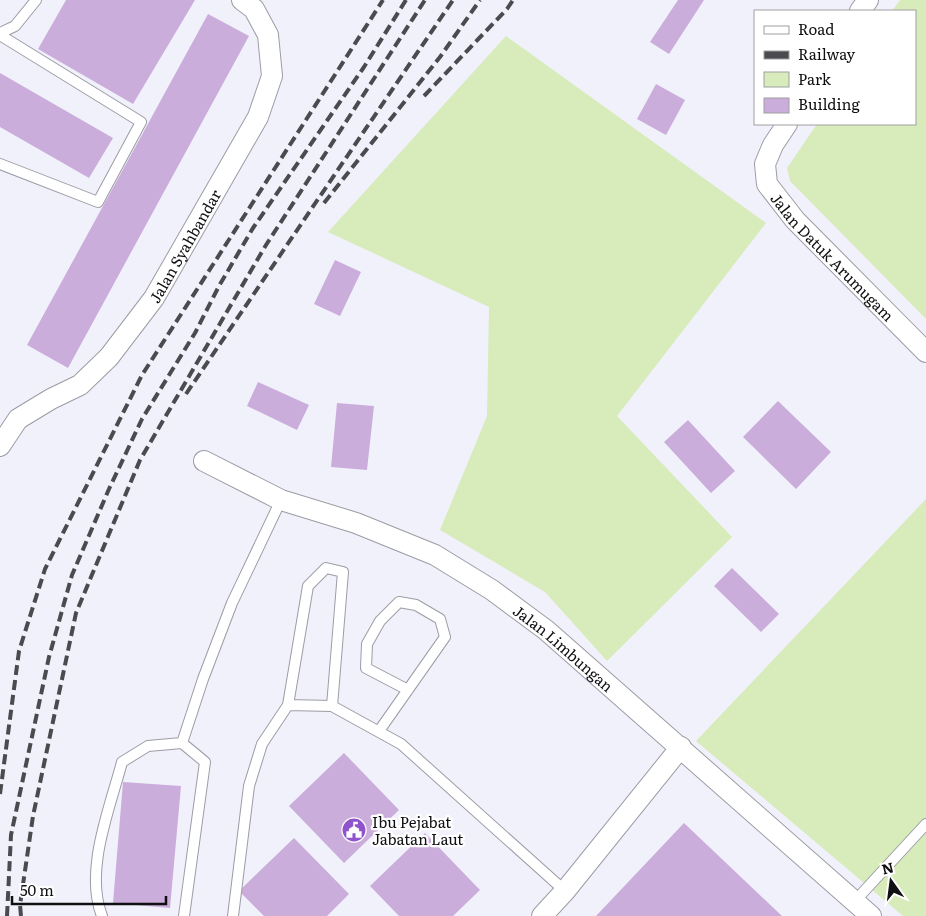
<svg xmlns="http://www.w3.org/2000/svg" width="926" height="916" font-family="Literata,serif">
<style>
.green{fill:#d8ebbb}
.building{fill:#cbaddb}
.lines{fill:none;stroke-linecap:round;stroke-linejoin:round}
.service-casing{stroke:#9c9ca5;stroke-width:12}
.minor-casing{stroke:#9c9ca5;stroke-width:22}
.service{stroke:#fff;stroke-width:10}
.minor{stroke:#fff;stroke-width:20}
.rail{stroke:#4a4a4f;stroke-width:4;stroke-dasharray:10 5;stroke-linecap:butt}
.labels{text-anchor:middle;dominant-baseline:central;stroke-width:4.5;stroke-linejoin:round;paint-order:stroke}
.street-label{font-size:15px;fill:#101013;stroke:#fff}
.poi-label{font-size:15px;fill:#101013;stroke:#fff;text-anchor:start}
</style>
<rect width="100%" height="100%" fill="#f1f1fb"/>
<path class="green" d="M900,0H926V319L790,181L787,168L817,124H915V11H892Z
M506,36L766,223L617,416L732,537L607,661L545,592L440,530L487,416L489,307L328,232Z
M926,499V916H903L696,741Z"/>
<path class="building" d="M66,0H195L133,104L38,49Z
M678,0H704L669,54L650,42Z
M208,14L249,36L68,368L27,345Z
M0,73L113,138L89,178L0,127Z
M656,84L685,100L666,135L637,119Z
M335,260L361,272L340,316L314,304Z
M258,382L309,405L297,430L247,406Z
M778,401L831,452L796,489L743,437Z
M337,403L374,406L367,470L331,467Z
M688,420L735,471L711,493L664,442Z
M732,568L779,614L761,632L714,586Z
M344,753L399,810L344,863L289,806Z
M123,782L181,786L170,908L113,903Z
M684,823L782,916H596Z
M425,833L480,890L453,916H399L370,886Z
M294,838L349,894L327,916H264L239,891Z"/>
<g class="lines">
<defs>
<path id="service" d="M0,33L15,26L36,0
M0,35L141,122L98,202L0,164
M288,705L308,586L326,568L343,572L332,706
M379,731L445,637L440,619L416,605L399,602L380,621L367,644L366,668L408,690
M855,901L926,824
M102,916C84,870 110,808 122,762L148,746L182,743
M184,916L205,762L182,743L203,679L232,603L281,500
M233,916L249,786L262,744L288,705L332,706L401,744L565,891"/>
<g id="minor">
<path d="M860,11L868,0"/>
<path id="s1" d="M787,124L773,145L765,164L767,184L795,220L926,352"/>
<path id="s2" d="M0,446L18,419L51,399L80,385L109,357L154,298L258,117L272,76L268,35L254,9L242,0"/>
<path id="s3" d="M204,461L281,500L356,523L435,555L492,590L546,630L871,916"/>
<path d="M542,916L565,891L681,747"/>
</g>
</defs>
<use href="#service" class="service-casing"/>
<use href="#minor" class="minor-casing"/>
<use href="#service" class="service"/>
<use href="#minor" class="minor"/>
<path class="rail" d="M424,96L507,9L513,0
M324,203L440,57L480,0
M186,394L453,0
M0,794L19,651L45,569L142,375L383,0
M7,916L11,835L49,657L72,575L109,489L142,419L195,333L219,286L253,228L364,67L406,0
M21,916L20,905L33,816L76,613L140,460L266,245L425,0"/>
</g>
<defs>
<symbol id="civic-disc" viewBox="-11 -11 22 22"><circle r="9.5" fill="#8f54cb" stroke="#fff"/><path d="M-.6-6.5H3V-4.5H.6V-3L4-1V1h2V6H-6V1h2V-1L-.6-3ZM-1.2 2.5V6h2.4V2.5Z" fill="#fff"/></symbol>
</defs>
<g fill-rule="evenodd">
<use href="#civic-disc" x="340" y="816" width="28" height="28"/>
</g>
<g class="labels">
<g class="street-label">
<text stroke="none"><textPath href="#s2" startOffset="278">Jalan Syahbandar</textPath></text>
<text stroke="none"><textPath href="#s1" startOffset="164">Jalan Datuk Arumugam</textPath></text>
<text stroke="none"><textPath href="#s3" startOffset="409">Jalan Limbungan</textPath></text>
</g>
<g class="poi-label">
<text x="372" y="821">Ibu Pejabat<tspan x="372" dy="17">Jabatan Laut</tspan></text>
</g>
</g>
<rect x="754" y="10" width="162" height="115" fill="#ffffff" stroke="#9f9fa1"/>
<rect x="764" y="26" width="25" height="8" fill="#ffffff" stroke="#9f9fa1"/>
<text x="798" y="35" font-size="15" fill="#101013">Road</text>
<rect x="764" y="51" width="25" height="8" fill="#4a4a4f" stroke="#9f9fa1"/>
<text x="798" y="60" font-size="15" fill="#101013">Railway</text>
<rect x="764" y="72" width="25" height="15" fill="#d8ebbb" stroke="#9f9fa1"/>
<text x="798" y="85" font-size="15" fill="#101013">Park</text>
<rect x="764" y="98" width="25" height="15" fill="#cbaddb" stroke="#9f9fa1"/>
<text x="798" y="110" font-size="15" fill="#101013">Building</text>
<g transform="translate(891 881) rotate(346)" stroke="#ffffff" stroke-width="4" paint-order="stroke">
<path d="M0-4L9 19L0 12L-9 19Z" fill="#101013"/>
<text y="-8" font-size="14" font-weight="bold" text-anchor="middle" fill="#101013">N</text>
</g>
<path d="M12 896v8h154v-8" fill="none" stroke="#101013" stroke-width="2.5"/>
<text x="20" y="896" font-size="15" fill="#101013" stroke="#ffffff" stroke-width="4" paint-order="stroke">50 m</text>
</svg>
